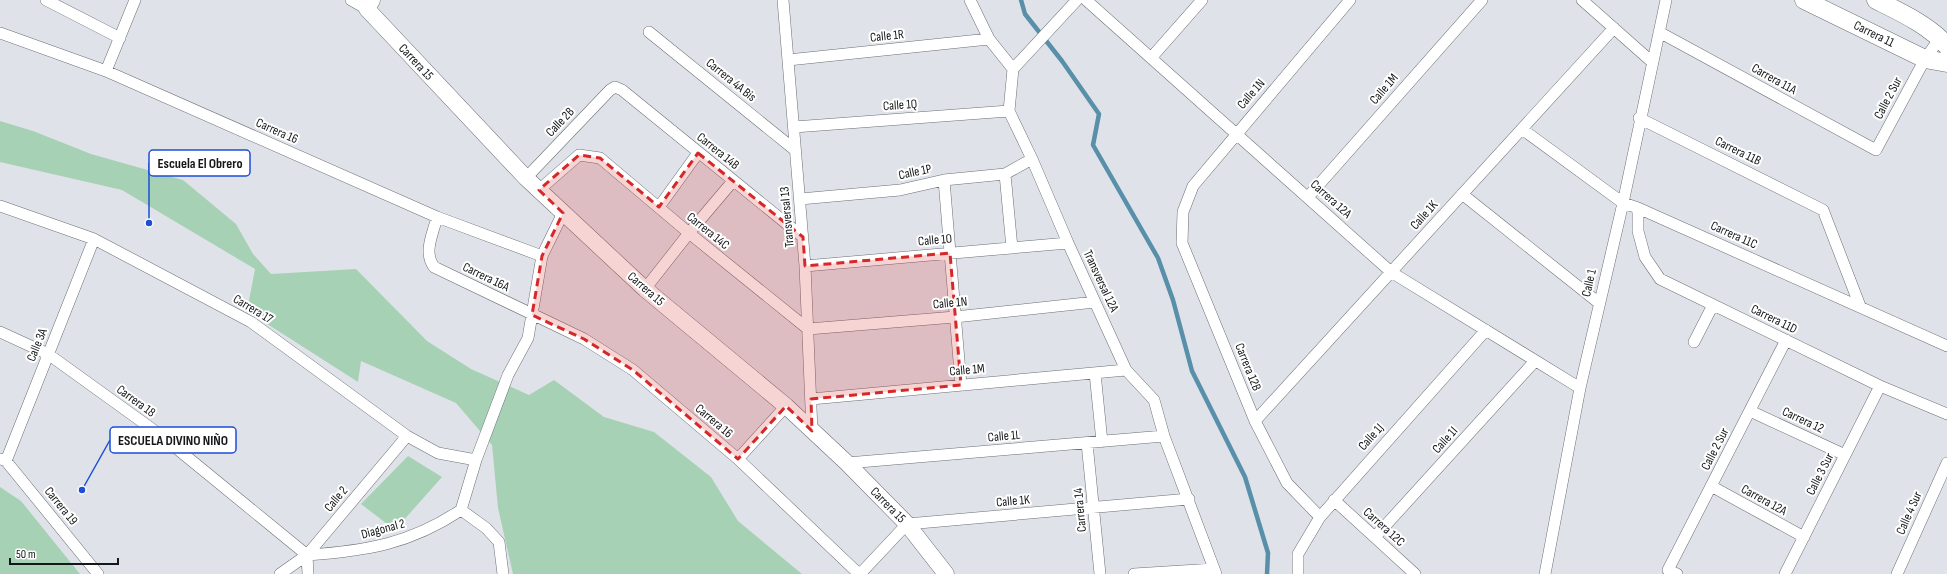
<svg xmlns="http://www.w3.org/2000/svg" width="1947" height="574" font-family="'Sofia Sans Condensed',sans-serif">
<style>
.green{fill:#a7d1b4}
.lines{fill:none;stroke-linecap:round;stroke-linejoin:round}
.stream{stroke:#588fa9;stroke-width:4.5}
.street-casing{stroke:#6b6f74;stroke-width:12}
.secondary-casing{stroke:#6b6f74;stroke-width:17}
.primary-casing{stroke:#6b6f74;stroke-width:19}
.street{stroke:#fff;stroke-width:11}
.secondary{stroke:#fff;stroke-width:16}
.primary{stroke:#fff;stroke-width:18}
.marked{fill:#d62828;fill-opacity:0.2;stroke:#d62828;stroke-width:3;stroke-dasharray:8 5;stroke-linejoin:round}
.labels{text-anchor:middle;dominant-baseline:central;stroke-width:4;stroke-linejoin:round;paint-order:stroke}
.street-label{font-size:13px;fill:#161719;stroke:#fff}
.leader{fill:none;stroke:#1d4ed8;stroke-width:1.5}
.callout-dot{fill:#1d4ed8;stroke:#fff;stroke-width:1.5}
.callout{fill:#fff;stroke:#1d4ed8;stroke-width:1.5}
.callout-label{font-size:14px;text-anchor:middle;font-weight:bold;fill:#161719}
</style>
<rect width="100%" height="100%" fill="#dfe3e9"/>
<path class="green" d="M0,121L33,131L91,154L183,180L236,224L253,254L271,274L356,269L427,341L471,369L529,395L554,380L604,417L654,432L711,477L738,521L802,574H513L498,508L492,445L456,403L361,361L358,382L247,311L255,269L122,190L0,162Z
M408,456L442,477L395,530L361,504Z
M0,487L21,501L80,574H0Z"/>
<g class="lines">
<path class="stream" d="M1021,0L1025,14L1062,61L1099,114L1093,145L1158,258L1173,300L1192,371L1245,477L1268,553L1267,574"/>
<defs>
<path id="street" d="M46,0L120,38
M351,0L367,9
M783,0L805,266L812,431
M970,0L989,39L1013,69L1009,111L1032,159L1068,243L1126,370L1154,400L1164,436L1216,574
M1086,0L1391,272L1580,388
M1582,0L1652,62
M649,32L795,150
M1659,32L1876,150L1925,59L1940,38
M0,33L106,71L437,217L542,256
M1151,58L1202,0
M788,60L989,39
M1013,69L1077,0
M106,71L135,0
M1639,118L1823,210L1860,306
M794,127L1009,111
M1522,129L1623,203L1638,208L1947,346
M1005,174L1012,248
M526,178L610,90L615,87L622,90L803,237
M944,180L961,385
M539,190L579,155L600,158L689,233L808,329L955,317L1095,302
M1462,194L1599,303
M1308,197L1482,0
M800,199L900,190L944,180L1005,174L1032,159
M0,206L94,239L251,322L407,436L438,453L476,460
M659,207L698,153
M1638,208V231L1645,257L1660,279L1880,386L1947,414
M437,217C433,234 423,252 434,267L584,339L633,370L738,459L859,574
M805,266L1068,243
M645,289L689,233L733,181
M0,332L48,354L159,434L307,555L308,574
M1694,342L1713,305
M1095,373L1102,442
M811,399L1126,370
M1750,411L1845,455
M1255,421L1614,28
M1087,443L1100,574
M1,459L6,461L98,574
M738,459L786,406
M6,461L94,239
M847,463L1164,436
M1711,486L1804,537
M1334,500L1415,574
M461,510L476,460L508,375L528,338L542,256L563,213
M461,510L486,528L499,542L503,574
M1320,517L1287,483L1255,421L1182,243L1183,212L1193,186L1350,0
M1375,537L1535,361
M307,555C366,551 410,544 461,510
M280,574L307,555L407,436
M860,574L907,524L1189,499
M1134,574L1214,569
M1298,574V554L1320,517L1486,330
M1545,574L1580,388L1623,203L1666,0
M1677,574L1668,570L1786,340
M1785,574L1880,386
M1897,574L1947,463"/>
<path id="secondary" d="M372,0L367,9L526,178L645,289L786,406L847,463L907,524L946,574"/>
<path id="primary" d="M1804,0L1925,59L1947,63
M1876,0C1900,12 1929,25 1947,46"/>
</defs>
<use href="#street" class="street-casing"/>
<use href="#secondary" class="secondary-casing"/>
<use href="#primary" class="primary-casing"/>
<use href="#street" class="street"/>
<use href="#secondary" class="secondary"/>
<use href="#primary" class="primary"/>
</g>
<path class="marked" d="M698,153L803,237L805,266L950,253L961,385L811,399L812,431L786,406L738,459L633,370L584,339L532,315L542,256L563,213L539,190L579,155L600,158L659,207Z"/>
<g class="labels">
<g class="street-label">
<text transform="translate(1874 34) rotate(26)">Carrera 11</text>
<text transform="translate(887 36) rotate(-6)">Calle 1R</text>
<text transform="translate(416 62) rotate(47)">Carrera 15</text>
<text transform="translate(1774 79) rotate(29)">Carrera 11A</text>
<text transform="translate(731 80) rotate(39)">Carrera 4A Bis</text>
<text transform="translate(1384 89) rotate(-49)">Calle 1M</text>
<text transform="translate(1251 94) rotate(-49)">Calle 1N</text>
<text transform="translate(1888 98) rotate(-62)">Calle 2 Sur</text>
<text transform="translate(900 105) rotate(-4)">Calle 1Q</text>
<text transform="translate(560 122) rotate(-46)">Calle 2B</text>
<text transform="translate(277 131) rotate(24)">Carrera 16</text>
<text transform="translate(718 151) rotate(39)">Carrera 14B</text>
<text transform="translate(1738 151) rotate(26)">Carrera 11B</text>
<text transform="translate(915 172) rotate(-12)">Calle 1P</text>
<text transform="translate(1331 199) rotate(42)">Carrera 12A</text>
<text transform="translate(1424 215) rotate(-48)">Calle 1K</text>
<text transform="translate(787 217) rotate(-95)">Transversal 13</text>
<text transform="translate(708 231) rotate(39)">Carrera 14C</text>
<text transform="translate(1734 235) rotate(24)">Carrera 11C</text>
<text transform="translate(935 240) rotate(-5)">Calle 1O</text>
<text transform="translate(486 277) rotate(26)">Carrera 16A</text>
<text transform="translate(1101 281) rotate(65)">Transversal 12A</text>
<text transform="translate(1589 283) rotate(-77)">Calle 1</text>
<text transform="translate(646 289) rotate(41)">Carrera 15</text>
<text transform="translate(950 303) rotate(-5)">Calle 1N</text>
<text transform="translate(253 309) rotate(31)">Carrera 17</text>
<text transform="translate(1774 319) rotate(26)">Carrera 11D</text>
<text transform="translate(37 345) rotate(-68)">Calle 3A</text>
<text transform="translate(1248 367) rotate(68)">Carrera 12B</text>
<text transform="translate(967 370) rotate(-5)">Calle 1M</text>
<text transform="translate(136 401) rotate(36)">Carrera 18</text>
<text transform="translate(1803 420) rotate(25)">Carrera 12</text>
<text transform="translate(714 421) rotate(40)">Carrera 16</text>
<text transform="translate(1004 436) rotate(-5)">Calle 1L</text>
<text transform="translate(1371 437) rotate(-48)">Calle 1J</text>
<text transform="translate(1445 440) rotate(-48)">Calle 1I</text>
<text transform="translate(1715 449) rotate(-63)">Calle 2 Sur</text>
<text transform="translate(1820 474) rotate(-63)">Calle 3 Sur</text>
<text transform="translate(336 499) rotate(-50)">Calle 2</text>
<text transform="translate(1764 500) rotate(29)">Carrera 12A</text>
<text transform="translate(1013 501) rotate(-5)">Calle 1K</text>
<text transform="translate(888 505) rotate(45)">Carrera 15</text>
<text transform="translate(61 506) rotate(51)">Carrera 19</text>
<text transform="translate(1080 510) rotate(-95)">Carrera 14</text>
<text transform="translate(1909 513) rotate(-66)">Calle 4 Sur</text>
<text transform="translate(1384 527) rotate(42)">Carrera 12C</text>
<text transform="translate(383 529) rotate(-15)">Diagonal 2</text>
</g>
</g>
<path class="leader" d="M149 223L149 163M82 490L110 440"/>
<g class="callout-dot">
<circle cx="149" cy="223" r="4"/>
<circle cx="82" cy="490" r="4"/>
</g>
<g class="callout">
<rect x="149" y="150" width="101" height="26" rx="4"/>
<rect x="110" y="427" width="126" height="26" rx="4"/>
</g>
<g class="callout-label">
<text x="200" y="168">Escuela El Obrero</text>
<text x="173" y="445">ESCUELA DIVINO NIÑO</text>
</g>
<path d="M10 558v6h108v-6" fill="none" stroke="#161719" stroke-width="2"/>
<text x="16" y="558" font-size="12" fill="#161719" stroke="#ffffff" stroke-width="3" paint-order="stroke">50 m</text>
</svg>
